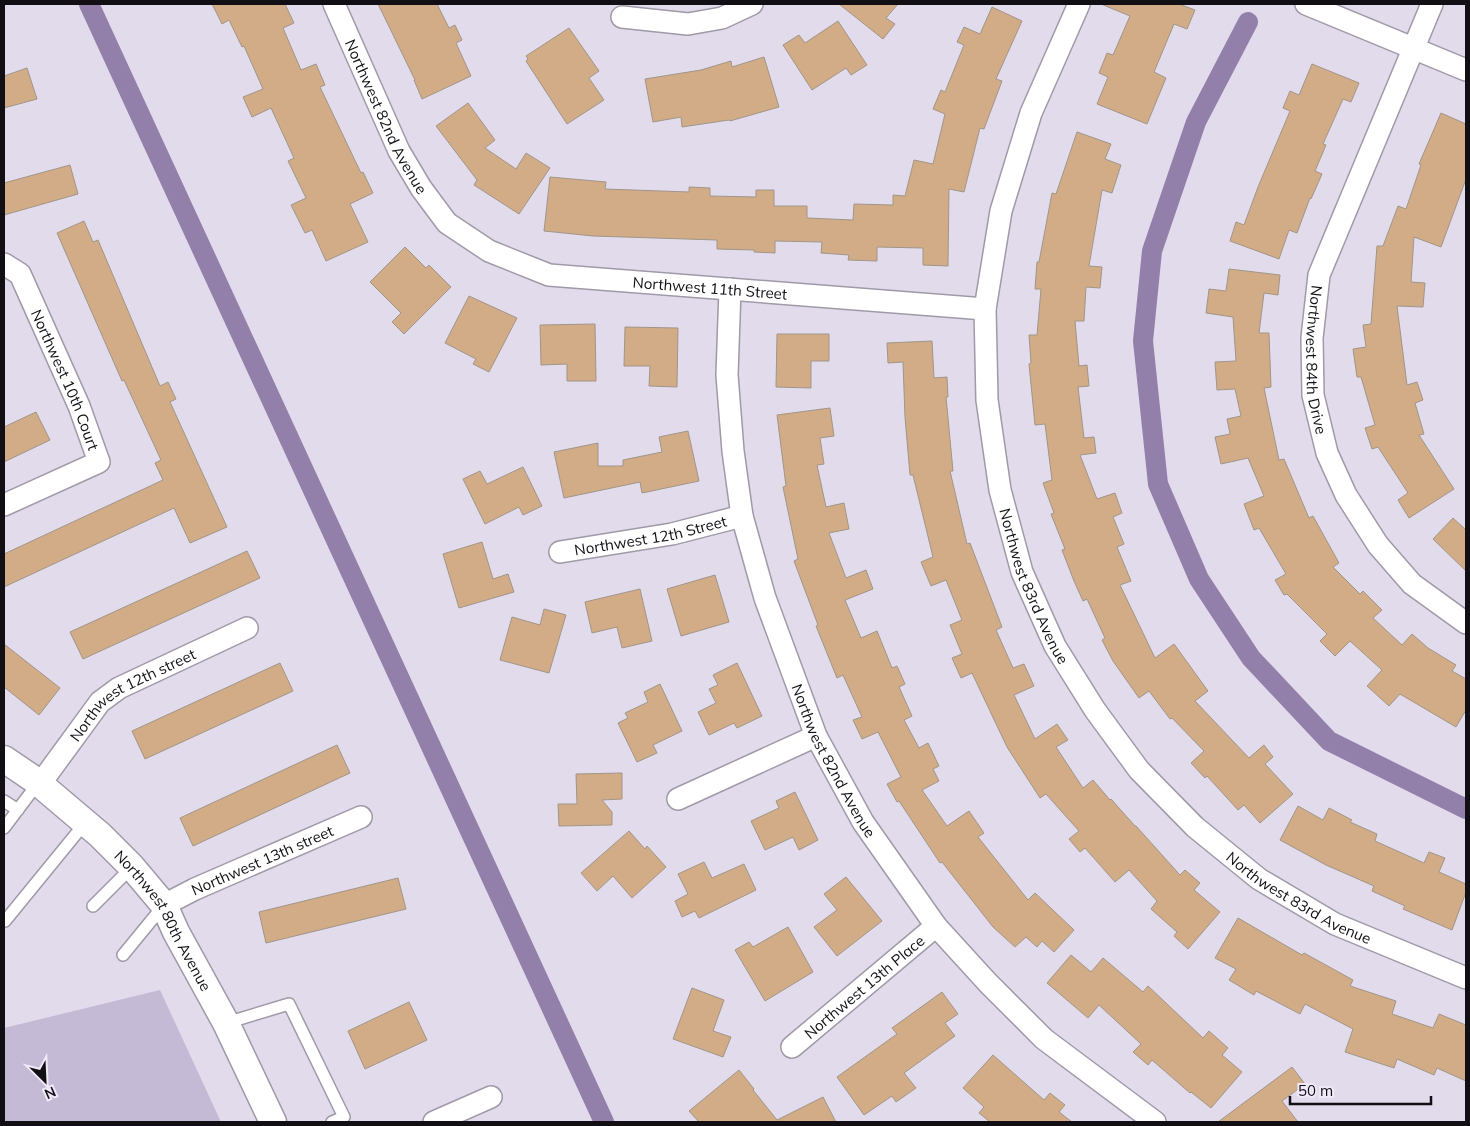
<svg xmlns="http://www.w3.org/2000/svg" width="1470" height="1126" font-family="Mulish,sans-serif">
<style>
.green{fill:#c5bad6}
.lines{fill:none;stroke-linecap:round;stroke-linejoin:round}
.canal{stroke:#927faa;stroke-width:20}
.building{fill:#d1ac86;stroke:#a19589}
.service-casing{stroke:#a099a8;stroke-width:14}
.minor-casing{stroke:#a099a8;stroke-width:24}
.tertiary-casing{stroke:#a099a8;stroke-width:29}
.service{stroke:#fff;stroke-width:11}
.minor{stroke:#fff;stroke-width:21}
.tertiary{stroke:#fff;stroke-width:26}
.labels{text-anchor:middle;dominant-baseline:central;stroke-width:4.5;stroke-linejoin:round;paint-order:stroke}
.street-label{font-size:15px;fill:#110e14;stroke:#efe9f9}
</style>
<rect width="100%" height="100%" fill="#e2dbeb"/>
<path class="green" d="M160,990L221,1122H4V1028Z"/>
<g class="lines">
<path class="canal" d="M89,4L604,1122
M1248,22L1196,122L1152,251L1143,341L1158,484L1199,579L1251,658L1329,741L1466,809"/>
</g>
<path class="building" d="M212,4H285L294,23L283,28L301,70L316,64L325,85L320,87L361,173L363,172L373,193L350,204L368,242L326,261L312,230L305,233L291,205L306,198L288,161L294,158L271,108L252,117L243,97L263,89L244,46L242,47L229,20L222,24Z
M378,4H437L449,28L455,25L462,40L456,43L471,76L422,99L414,80H415Z
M839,4H898L886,18L895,24L883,39Z
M1101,4H1179L1195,10L1187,29L1174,24L1154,72L1166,78L1147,124L1097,104L1108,77L1099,73L1107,53L1113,55L1130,16Z
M992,7L1022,21L996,79L1002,81L984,129L980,128L964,192L949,189L948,266L923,265V248L877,247V261L848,260L849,255L821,253L822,242L775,241V253L754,252V250L717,249V240L593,236L544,231L550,177L606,182L605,189L689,192V187L710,188V196L756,197V190H774V206H807V218L853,220L854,204L893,205V195L905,196L914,160L933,164L945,114L933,109L941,90L945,92L964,45L957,42L964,27L980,34Z
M838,21L867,65L851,75L846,68L812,90L783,45L799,35L805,43Z
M569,28L599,71L589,78L604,100L567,124L526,61L528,59L526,56Z
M764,57L779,107L730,121L729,120L682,127L681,117L653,122L645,79L701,70L731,61L732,67Z
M1312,64L1359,83L1351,102L1343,99L1323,144L1326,145L1315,171L1322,174L1311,199L1310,198L1297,233L1289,230L1279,259L1230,241L1236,222L1244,225L1258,187L1290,111L1283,108L1290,91L1299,95Z
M27,68L37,99L4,108V76Z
M468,103L495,140L485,148L516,169L526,153L550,168L519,214L474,185L477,180L436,126Z
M1441,113L1466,124V179L1441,247L1414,237L1411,282L1425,283L1423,307L1397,306L1407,385L1417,382L1423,400L1415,403L1424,434L1419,435L1454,489L1409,518L1398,500L1408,493L1378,447L1372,449L1365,428L1375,425L1361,377H1357L1353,349L1366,347L1363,325L1371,324L1377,246H1383L1398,206L1406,209L1421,165L1419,164Z
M1077,132L1111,144L1105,159L1121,165L1112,193L1102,190L1089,266L1102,267L1100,288L1086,287L1084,321H1075L1079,366L1087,365L1089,386L1078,387L1084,438L1094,437L1096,453L1080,455L1097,499L1115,493L1122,513L1113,517L1124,544L1117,547L1131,581L1120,585L1155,658L1174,644L1208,691L1195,701L1249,758L1264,745L1273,757L1265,764L1293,794L1260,823L1244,805L1238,810L1207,776L1205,778L1191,763L1204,751L1172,718L1170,719L1149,691L1139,698L1113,661L1102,640L1105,638L1087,599L1083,601L1074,581L1062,550L1065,549L1051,514L1054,513L1043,483L1052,480L1045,424L1035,425L1029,364L1031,363L1029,335H1037L1041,289H1035L1037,262H1039L1052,193L1056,194Z
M70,165L78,194L4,215V183Z
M84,221L93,242L98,240L160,386L168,382L176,399L170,402L227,527L190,543L174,508L4,587V554L163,480L155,463L161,460L124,380L122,381L57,233Z
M405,247L426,268L429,265L451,287L404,334L392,322L401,313L370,282Z
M1229,269L1280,275L1278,295L1264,293L1259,333H1269L1271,387L1264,388L1279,460L1284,459L1309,518L1313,516L1339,563L1333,567L1360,594L1363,591L1382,610L1373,618L1402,645L1412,634L1428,648L1456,665L1452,671L1466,679V710L1456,727L1400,694L1389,706L1367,686L1382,670L1350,641L1335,656L1320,641L1327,634L1287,594L1284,595L1275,580L1286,574L1259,528L1254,530L1244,504L1264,496L1248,458L1221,464L1215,437L1230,434L1227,419L1241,416L1235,389L1217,390L1215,362L1236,361L1233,317L1206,313L1209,289L1226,291Z
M469,296L517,318L489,372L473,364L476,359L445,343Z
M595,324L596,381H567V364L541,365L540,325Z
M625,327L678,328L677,387L649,386L650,366H624Z
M777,334H829V361H811V388L776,387Z
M932,341L934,378L947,377L948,397H946L953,471H950L967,544L970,543L1002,627L996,630L1013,668L1024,664L1034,686L1014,695L1035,739L1057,724L1068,740L1056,747L1083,788L1093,780L1110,800L1111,799L1135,826H1136L1180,875L1185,870L1200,883L1194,890L1220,912L1188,949L1174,936L1177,932L1151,909L1157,901L1129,870L1115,882L1085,848L1080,852L1069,839L1079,831L1046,794L1040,798L1007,747L972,673L961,678L952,658L962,654L950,625L962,620L946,580L931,586L921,562L933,557L913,475H910L905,417L903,362L888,363L887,343Z
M830,408L834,436L820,438L824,464L817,465L826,507L844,503L849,529L829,533L846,578L866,570L873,589L845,600L861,638L877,631L892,668L897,666L905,684L899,687L912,716L904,720L919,748L928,743L939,766L933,769L939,781L922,790L947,826L969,811L984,833L978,837L1028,900L1035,893L1074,930L1054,952L1042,941L1037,947L1026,937L1015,947L993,927L942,862L940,863L899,801L897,802L887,784L901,777L878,732L862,739L853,720L862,717L843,675L837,678L816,626L818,625L794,561L798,559L783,487L786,486L777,415Z
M36,412L50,440L4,462V427Z
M688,431L699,481L642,493L640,482L564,498L554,452L598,443V466H623V460L662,452L659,437Z
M523,467L542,506L523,515L519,507L485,524L463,479L480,471L487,484Z
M1453,518L1466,530V571L1433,539Z
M482,542L493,579L508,574L514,592L459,608L443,554Z
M247,551L260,578L83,659L70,632Z
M715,575L729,622L681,636L667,589Z
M640,589L652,641L622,648L617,627L592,633L585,602Z
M544,609L566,615L549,673L500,660L512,617L540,625Z
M4,644L60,688L39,715L4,687Z
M280,663L293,691L145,759L132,731Z
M737,663L762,716L737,728L734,723L709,735L698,712L716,703L709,689L718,685L713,675Z
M660,684L682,731L653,745L657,753L637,762L618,723L628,718L625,713L648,702L644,692Z
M337,745L350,773L193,846L180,818Z
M622,773V799L602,800L612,812V825L559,826L558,804H577L576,774Z
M795,792L818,840L799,850L793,837L765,850L751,821L779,808L776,801Z
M1298,806L1323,820L1329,808L1352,820L1350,822L1377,834L1375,841L1424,863L1429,852L1445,858L1439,872L1466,884V892L1452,930L1403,909L1405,906L1372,891L1374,886L1326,865L1280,840Z
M629,831L645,849L647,846L666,867L632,898L613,876L597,891L581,873Z
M704,862L712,878L744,864L756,890L699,918L695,911L682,917L675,901L688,894L678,874Z
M846,877L882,921L837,956L814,927L837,910L824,894Z
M398,878L406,909L266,943L259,912Z
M1238,918L1302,955L1304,953L1353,980L1350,986L1396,1001L1392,1014L1433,1028L1439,1014L1466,1025V1081L1437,1068L1434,1075L1397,1059L1394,1068L1345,1052L1353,1029L1305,1004L1300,1014L1256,991L1254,995L1229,980L1236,969L1215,958Z
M788,927L813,972L765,1001L735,950L749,942L753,947Z
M1071,955L1091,972L1103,958L1143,992L1148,986L1203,1038L1209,1031L1228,1048L1222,1055L1242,1072L1211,1108L1191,1092L1190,1093L1152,1060L1148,1065L1133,1052L1141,1044L1099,1005L1088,1018L1047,983Z
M692,988L724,1000L713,1031L731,1037L723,1057L673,1039Z
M942,992L958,1014L945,1023L955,1036L904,1073L916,1088L896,1102L892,1096L864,1115L837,1077L897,1034L892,1028Z
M409,1002L427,1040L365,1069L348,1031Z
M993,1055L1044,1100L1050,1093L1065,1105L1059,1112L1072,1122H990L979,1113L984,1107L963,1088Z
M1292,1067L1305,1084L1282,1101L1298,1122H1218Z
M739,1070L754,1089L753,1090L777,1120L823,1097L836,1122H699L689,1111Z"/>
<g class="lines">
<defs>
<path id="service" d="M4,801L18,810
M4,828L38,783
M93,906L132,867
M5,921L85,823
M123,955L164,905
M226,1023L289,1004L344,1117L332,1122"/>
<g id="minor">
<path id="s1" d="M334,4L399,151L421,188L447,223L489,251L549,275L985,309"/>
<path id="s2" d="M1079,4L1031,113L1001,211L985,309L987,400L1000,490L1022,572L1055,646L1095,710L1139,770L1195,827L1259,879L1335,924L1466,978"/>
<path d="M1306,4L1466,70"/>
<path id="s3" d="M1432,4L1319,275L1312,338L1313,395L1327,453L1346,495L1378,545L1412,584L1466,623"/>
<path d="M622,17L688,24L722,18L752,4"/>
<path id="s4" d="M4,264L20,274L79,406L99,462L4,505"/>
<path id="s5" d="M730,289L727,375L733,451L742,516L765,598L816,736L863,822L936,926L988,983L1044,1039L1155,1122"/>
<path id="s6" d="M560,552L672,534L742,516"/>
<path id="s7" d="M40,784L100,702L119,688L247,628"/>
<path d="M678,799L816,736"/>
<path id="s8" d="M164,905L195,889L361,817"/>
<path id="s9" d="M792,1047L936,926"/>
<path d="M434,1122L491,1097"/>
</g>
<g id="tertiary">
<path id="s10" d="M4,759L35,780L100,835L132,867L164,905L176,932L226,1023L273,1122"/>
</g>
</defs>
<use href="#service" class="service-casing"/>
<use href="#minor" class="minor-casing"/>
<use href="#tertiary" class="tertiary-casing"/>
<use href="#service" class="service"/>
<use href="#minor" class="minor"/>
<use href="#tertiary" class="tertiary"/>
</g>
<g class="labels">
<g class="street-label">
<text stroke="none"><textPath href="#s1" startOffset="124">Northwest 82nd Avenue</textPath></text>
<text stroke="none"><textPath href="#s1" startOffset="524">Northwest 11th Street</textPath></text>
<text stroke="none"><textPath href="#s3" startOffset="379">Northwest 84th Drive</textPath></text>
<text stroke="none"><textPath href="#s4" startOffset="134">Northwest 10th Court</textPath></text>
<text stroke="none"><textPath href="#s6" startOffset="92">Northwest 12th Street</textPath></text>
<text stroke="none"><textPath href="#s2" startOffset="605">Northwest 83rd Avenue</textPath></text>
<text stroke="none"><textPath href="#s7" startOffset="132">Northwest 12th street</textPath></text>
<text stroke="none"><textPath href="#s5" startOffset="490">Northwest 82nd Avenue</textPath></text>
<text stroke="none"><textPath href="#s8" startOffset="108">Northwest 13th street</textPath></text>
<text stroke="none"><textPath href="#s2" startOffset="1025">Northwest 83rd Avenue</textPath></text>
<text stroke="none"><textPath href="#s10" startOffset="230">Northwest 80th Avenue</textPath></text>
<text stroke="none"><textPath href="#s9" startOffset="94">Northwest 13th Place</textPath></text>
</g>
</g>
<rect width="1470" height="1126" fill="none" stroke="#110e14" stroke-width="10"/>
<g transform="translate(45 1081) rotate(156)" stroke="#efe9f9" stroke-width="4" paint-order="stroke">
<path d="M0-4L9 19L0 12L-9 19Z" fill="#110e14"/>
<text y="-8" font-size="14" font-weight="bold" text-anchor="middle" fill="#110e14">N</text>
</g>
<path d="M1290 1096v8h141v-8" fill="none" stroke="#110e14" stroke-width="2.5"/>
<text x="1298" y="1096" font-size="15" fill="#110e14" stroke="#efe9f9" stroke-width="4" paint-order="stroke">50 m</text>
</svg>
